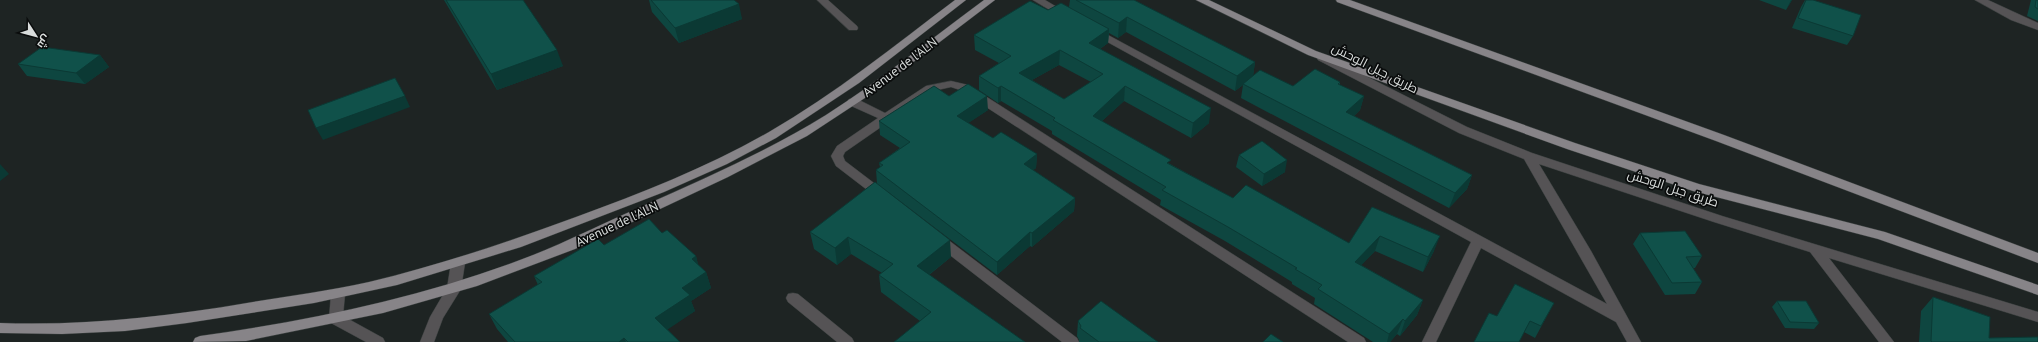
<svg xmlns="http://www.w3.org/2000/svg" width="2038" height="342" font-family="'PT Sans',Cairo,sans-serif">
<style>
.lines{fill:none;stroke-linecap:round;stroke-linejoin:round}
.street-casing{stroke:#383e3d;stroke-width:1}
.primary-casing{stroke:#383e3d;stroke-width:1}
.street{fill:#555355;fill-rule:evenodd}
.primary{fill:#878488;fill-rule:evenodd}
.wall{fill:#0e4640;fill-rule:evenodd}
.shaded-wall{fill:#0b3934}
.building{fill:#10514a;stroke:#0b3934;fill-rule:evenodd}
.labels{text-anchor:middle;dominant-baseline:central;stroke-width:3.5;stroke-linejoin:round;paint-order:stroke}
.street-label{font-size:13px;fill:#d9dddc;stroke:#0a0c0c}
</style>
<rect width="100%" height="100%" fill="#1e2423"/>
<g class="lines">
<defs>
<path id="street" d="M817,0H828L857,26L858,28L857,30H849Z
M1033,0H1045L1072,16L1067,19L1063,18Z
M1975,0H1988L2038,23V30L2011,20Z
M1095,28L1607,304L1524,159L1459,133L1318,60L1317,58L1318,56H1326L1467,127L1532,153L1722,216L2038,312V322L1829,258L1894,342H1879L1810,252L1714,222L1539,164L1591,251L1641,342H1627L1616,322L1481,248L1436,342H1422L1471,242L1091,33L1090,31Z
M951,81L968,85L1364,338L1366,342H1348L960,90L951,87L933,91L845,152L843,156L845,161L887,193L889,196L887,199H879L836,166L831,156L837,146L878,118L849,105L847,102L849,99H857L885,113L926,86Z
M938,234L943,236L1077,338L1079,342H1062L933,242L932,239L933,236Z
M458,258L463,260L465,263L461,289L443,318L434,342H420L430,317L447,288L451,263L453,260Z
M338,289L343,290L345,294L343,316L383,338L385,342H366L331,323L329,319L331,294L333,290Z
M793,293L798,294L852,338L854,342H837L788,302L786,298L788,294Z"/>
<path id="primary" d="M955,0H966L859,83L776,138L727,164L664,192L521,247L397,285L314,303L187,323L125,331L62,334L0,333V323C83,326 165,317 247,303C288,296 329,291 369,282C440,265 508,242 576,217C642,193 708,167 769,132C835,94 894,46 955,0Z
M984,0H995L874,92L807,136L728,177L575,249L477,286L383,313L246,341L193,342L195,338L200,336C306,321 411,300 512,263C557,247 599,225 643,206C705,178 768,151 826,115C881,80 931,39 984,0Z
M1196,0H1209L1316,51L1575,143L1699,184L1885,232L2038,285V295L1878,239L1693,191L1567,149L1308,55Z
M1336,0H1350L1724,135L2038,253V263L1716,141L1337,2Z"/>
</defs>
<use href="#street" class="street-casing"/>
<use href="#primary" class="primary-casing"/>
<use href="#street" class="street"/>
<use href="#primary" class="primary"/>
</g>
<path class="wall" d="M444,0H523L563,66L497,90Z
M649,0H734L742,19L679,43L652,12Z
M1070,0H1134L1255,62L1253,76L1293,86L1340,82V85L1364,96L1360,110L1354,116L1472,175L1467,189L1449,208L1241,98L1243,85L1235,91L1126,32L1118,38L1109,33L1108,43L1100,49L1209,123L1191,138L1124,101L1102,121L1170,164L1233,198L1349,243L1372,207L1434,251L1423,272L1375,251L1361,265L1423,300L1417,315L1400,336L1397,334L1390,342H1373L1314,304L1315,298L1292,284V282L1225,241L1160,205L1161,200L1052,134V131L1001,101L998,103L979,90V76L999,63L975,50L974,35L1048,10L1069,7ZM1059,65L1091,82L1064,99L1032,80Z
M1759,0H1792L1786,10Z
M1805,0L1853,36L1847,45L1792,28L1801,7Z
M2031,0H2038V21L2027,16Z
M100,55L109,67L85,84L27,76L18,64Z
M988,110L968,123L993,138L1037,154L1036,168L1033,170L1075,198L1074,211L1032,247L1030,246L997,275L888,192L951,257L929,275L1025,342L920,321L881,292L879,275L882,273L851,254L837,265L814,249L810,232L877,184L876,170L880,167L879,163L900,148L880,135L879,121Z
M1239,155L1285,172L1262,186L1236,167Z
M662,233L696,256L698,265L706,272L711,288L691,301L695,311L667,329L680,342H508L497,329L489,314L538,285L534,276L604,245Z
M1640,233L1702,256L1695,268H1693L1702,282L1695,294L1665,295L1633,244Z
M1933,297L1989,338L2038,342H1919L1921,311Z
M1777,301L1819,323L1814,329L1785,328L1772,307Z
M1554,303L1535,338L1524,332L1497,316Z
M1078,321L1158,342H1079V340L1077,336Z"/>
<path class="shaded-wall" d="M1791,0H1792L1786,10Z
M739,4L742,19L679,43L675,28Z
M1127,17L1126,32L1118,38L1119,23Z
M1109,29L1108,43L1088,57L1089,43Z
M557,50L563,66L497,90L491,74Z
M1060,50L1059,65L1019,87V73Z
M100,55L109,67L85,84L76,73Z
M1255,62L1253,77L1235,91L1237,76Z
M1001,86V101L998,103V88Z
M1125,86L1124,101L1092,130L1093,116Z
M405,96L410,107L323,140L316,128Z
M987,96L988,110L958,130L957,116Z
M1364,96L1360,110L1342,127L1346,112Z
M1211,108L1209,123L1191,138L1193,123Z
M1037,154L1036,168L1024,177V164Z
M1287,160L1285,172L1262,186L1264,174Z
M0,164L9,174L0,181Z
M1472,175L1467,189L1449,208L1455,193Z
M1075,198L1074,211L1032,247V233Z
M1030,232V246L997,275V262Z
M1380,236L1375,251L1351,276L1355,262Z
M1440,236L1434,251L1423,272L1428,257Z
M848,237L851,254L837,265L835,248Z
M950,240L951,257L918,283L917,266Z
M696,256L700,272L692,259Z
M706,272L711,288L691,301L695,311L661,334L655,318L682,288Z
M1423,300L1417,315L1400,336L1405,321Z
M1403,319L1397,334L1390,342H1387L1389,334Z
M624,338L626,342H619Z"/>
<path class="building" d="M446,0H523L557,50L491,74Z
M651,0H734L739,4L675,28Z
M1076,0H1134L1255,62L1237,76L1127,17L1119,23Z
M1806,0H1813L1861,15L1853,36L1798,18Z
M2036,0H2038V9L2035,7Z
M1030,1L1048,10L1061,3L1109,29L1089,43L1211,108L1193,123L1125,86L1093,116L1171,160L1167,163L1233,198L1246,185L1349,243L1372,207L1440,236L1428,257L1380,236L1355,262L1423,300L1405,321L1403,319L1389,334L1318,289L1322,285L1295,269L1297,268L1228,227L1162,190L1166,187L1053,120L1055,118L1001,86L998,88L979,76L1011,56L974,35ZM1060,50L1103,74L1064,99L1019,73Z
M42,47L100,55L76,73L18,64Z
M1315,69L1340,82L1338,84L1364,96L1346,112L1472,175L1455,193L1243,84L1260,70L1293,86Z
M395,78L405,96L316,128L308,110Z
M968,84L987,96L957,116L993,138L1001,132L1037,154L1024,164L1075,198L1032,233L1030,232L997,262L876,170L883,165L879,163L910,142L879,121L934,86L949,96Z
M1262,141L1287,160L1264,174L1239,155Z
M875,182L950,240L917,266L1025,342H894L931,312L879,275L893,264L848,237L835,248L810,232Z
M649,219L662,233L667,230L696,256L692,259L706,272L682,288L690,295L655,318L680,342H628L624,338L619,342H515L489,314L542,282L534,276L598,239L604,245Z
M1685,231L1702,256L1686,257L1702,282L1672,283L1640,233Z
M1515,284L1554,303L1541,326L1530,321L1519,342H1474L1489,313L1497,316Z
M1933,297L1990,317L1989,338L2038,337V342H1932L1931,341Z
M1101,301L1158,342H1099L1080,328L1081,326L1078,321Z
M1777,301H1806L1819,323L1790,322Z
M1271,334L1283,342H1263Z"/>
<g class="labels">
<g class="street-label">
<text transform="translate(900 67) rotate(-37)">Avenue de l'ALN</text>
<text transform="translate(1375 68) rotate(27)">طريق جبل الوحش</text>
<text transform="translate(1673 188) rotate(18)">طريق جبل الوحش</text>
<text transform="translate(617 224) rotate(-25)">Avenue de l'ALN</text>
</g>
</g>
<g transform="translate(36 36) rotate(126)" stroke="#0a0c0c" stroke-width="3" paint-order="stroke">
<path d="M0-3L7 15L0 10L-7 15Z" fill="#d9dddc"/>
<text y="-6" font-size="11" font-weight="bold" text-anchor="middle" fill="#d9dddc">ش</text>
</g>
</svg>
